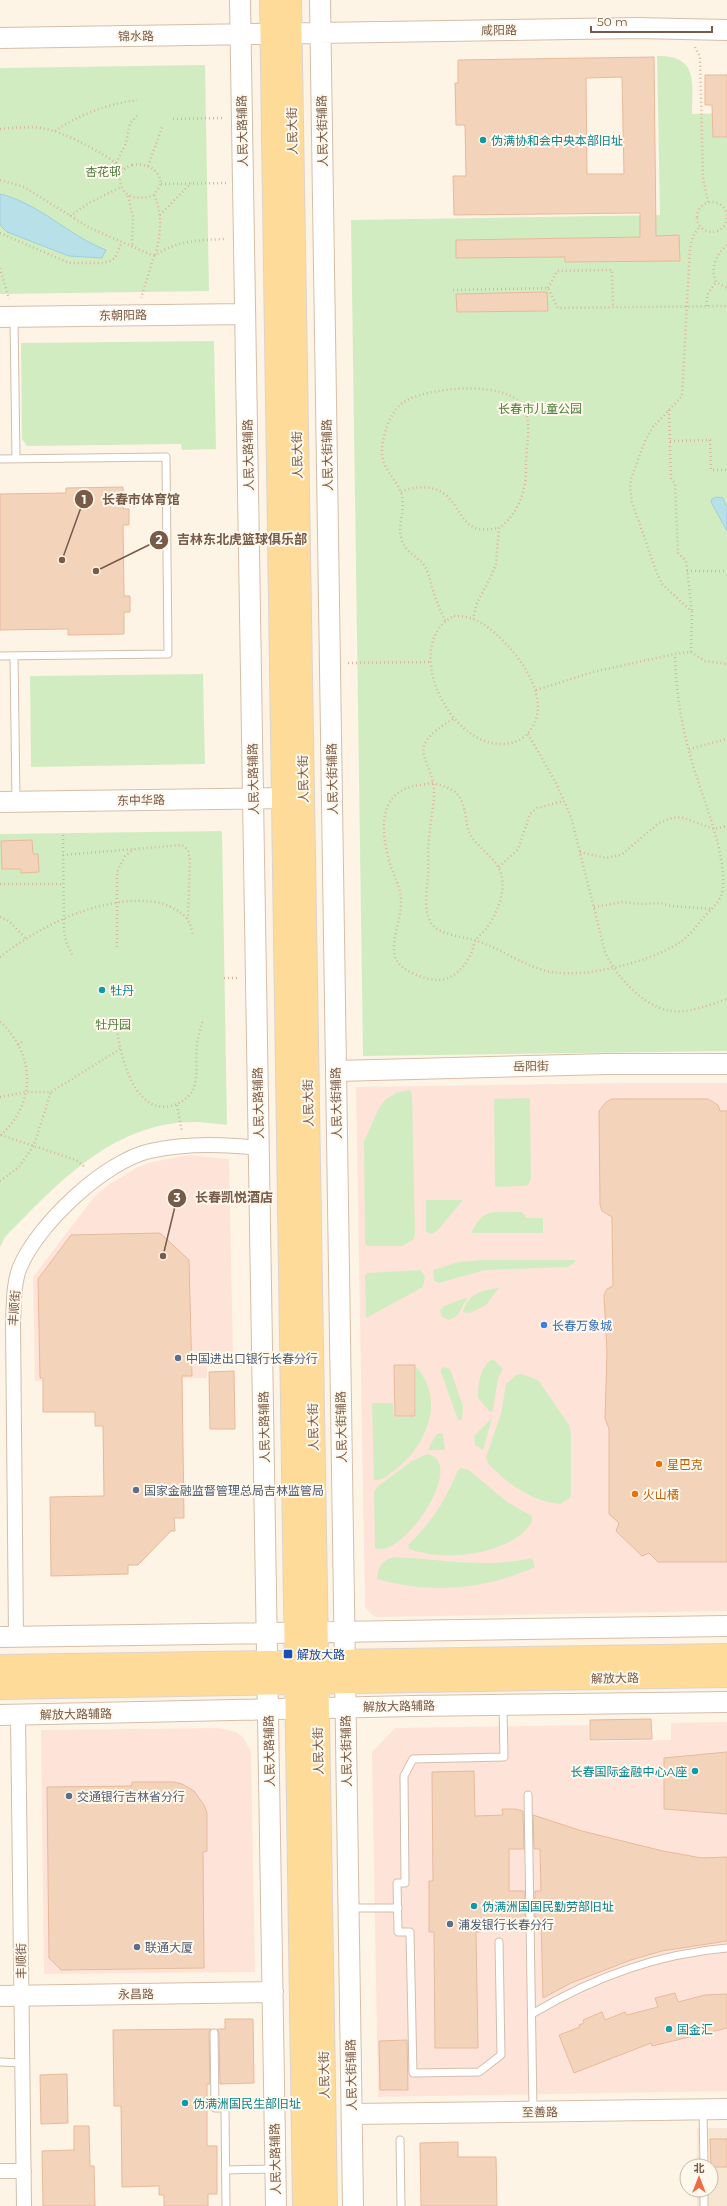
<svg xmlns="http://www.w3.org/2000/svg" width="727" height="2206" font-family="Montserrat,'Noto Sans SC',sans-serif">
<style>
.residential{fill:#f6e6d2}
.commercial{fill:#fee4d8}
.green{fill:#d2ecc2}
.water{fill:#b8e0e8;stroke:#9dd0db}
.building{fill:#f4d3bb;stroke:#e8b99a;fill-rule:evenodd}
.lines{fill:none;stroke-linecap:round;stroke-linejoin:round}
.lane-casing{stroke:#d2beac;stroke-width:9}
.street-casing{stroke:#d2beac;stroke-width:16}
.secondary-casing{stroke:#d5beaa;stroke-width:22}
.primary-casing{stroke:#dcd4cf;stroke-width:24}
.path{stroke:#dab69d;stroke-width:2.5;stroke-dasharray:1 3;stroke-linecap:butt}
.lane{stroke:#fff;stroke-width:7}
.street{stroke:#fff;stroke-width:14}
.secondary{stroke:#fff;stroke-width:20}
.primary{stroke:#ffdb9a;stroke-width:22}
.culture-dot{fill:#0f9aa8;stroke:#fff8ec;stroke-width:1.5}
.shop-dot{fill:#3f7fe0;stroke:#fff8ec;stroke-width:1.5}
.service-dot{fill:#5c6f8a;stroke:#fff8ec;stroke-width:1.5}
.food-dot{fill:#e8710a;stroke:#fff8ec;stroke-width:1.5}
.transit-dot{fill:#1a4fb4;stroke:#fff8ec;stroke-width:1.5}
.labels{text-anchor:middle;dominant-baseline:central;stroke-width:4;stroke-linejoin:round;paint-order:stroke}
.street-label{font-size:12px;fill:#785a48;stroke:#fff8ec}
.culture-label{font-size:12px;fill:#0d838f;stroke:#fff8ec;text-anchor:start}
.park-label{font-size:12px;fill:#517e40;stroke:#fff8ec}
.shop-label{font-size:12px;fill:#366cbe;stroke:#fff8ec;text-anchor:start}
.service-label{font-size:12px;fill:#4e5e75;stroke:#fff8ec;text-anchor:start}
.food-label{font-size:12px;fill:#c56008;stroke:#fff8ec;text-anchor:start}
.transit-label{font-size:12px;fill:#164399;stroke:#fff8ec;text-anchor:start}
.leader{fill:none;stroke:#785a48;stroke-width:1.5}
.callout-dot{fill:#785a48;stroke:#fff8ec;stroke-width:1.5}
.mark-label{font-size:12px;text-anchor:middle;font-weight:bold;fill:#fff}
.callout-label{font-size:13px;text-anchor:middle;font-weight:bold;fill:#785a48;stroke:#fff8ec;stroke-width:4;stroke-linejoin:round;paint-order:stroke}
</style>
<rect width="100%" height="100%" fill="#fdf4e5"/>
<path class="residential" d="M697,2128H727V2206H697V2190H711V2166H697Z"/>
<path class="commercial" d="M625,1083H727V1611L376,1617L372,1615L365,1607L356,1087Z
M188,1155L229,1159L233,1359L207,1360V1378L35,1381L33,1277L94,1197L107,1186L136,1168L152,1162Z
M727,1722V2091L378,2097L372,1752L395,1728L588,1725L589,1742L671,1740V1723Z
M219,1728L236,1732L243,1737L251,1752L255,1972L44,1974L41,1730Z"/>
<path class="green" d="M657,56C699,55 692,83 692,114L727,113V1051L363,1056L351,220L660,215Z
M205,65L209,291L0,294V68Z
M214,341L216,449L182,450L181,444L27,446L22,439L21,343Z
M203,674L205,764L31,767L30,676Z
M222,831L227,1125C216,1124 204,1122 193,1122C112,1123 57,1184 5,1237L0,1247V834Z
M409,1090L412,1093L415,1235L413,1240L402,1246H368L365,1244L364,1141L379,1108L386,1099L396,1093Z
M530,1098L531,1179L528,1185L524,1186L495,1187L494,1099Z
M426,1200H463L437,1231L431,1234L426,1232Z
M494,1212H522L527,1218H543V1233H471C477,1222 481,1214 494,1212Z
M482,1260H575V1262L568,1267L485,1270L439,1283L434,1281L433,1270L458,1262Z
M420,1270L425,1276L423,1287L366,1318L365,1276L367,1273Z
M499,1288L486,1305L470,1313L463,1312C468,1294 481,1290 499,1288Z
M468,1297L457,1316L449,1320L442,1317L440,1310L444,1306Z
M493,1359L503,1369L498,1378L493,1411L490,1412L478,1398C478,1385 480,1365 493,1359Z
M416,1367C421,1371 423,1376 426,1382C442,1414 418,1455 391,1473C386,1477 380,1481 374,1480L372,1403H393L394,1417L416,1416Z
M444,1367L450,1369L463,1406L462,1420H458L441,1372V1369Z
M522,1374L538,1380L569,1425L571,1433V1494L569,1499L560,1504C534,1503 504,1482 488,1463L486,1457L501,1414L506,1384L516,1375Z
M492,1418L483,1450L475,1445L474,1436Z
M439,1433L443,1434L445,1450H428L435,1436Z
M427,1454C469,1461 402,1561 375,1548L374,1491L378,1486L412,1461Z
M461,1468L469,1470L507,1502L532,1516V1522C510,1556 445,1562 409,1549L408,1545C433,1520 444,1503 458,1470Z
M395,1557C442,1559 484,1569 532,1558L535,1567C484,1590 431,1594 377,1579C378,1567 382,1559 395,1557Z"/>
<path class="water" d="M0,194C39,203 69,236 106,250L102,258L69,256L7,232L0,225Z
M716,497L723,498L727,508V531L711,502L712,499Z"/>
<path class="building" d="M654,57L656,236L679,235L680,261L565,262V257L456,258V240L640,237V213L454,215L453,176H466L465,125H456L455,83H458V60ZM622,77L624,174H587L586,78Z
M705,75H727V137H713L712,105H705Z
M547,292L548,311L457,312L456,294Z
M123,487V509H129V525H123L124,596H130V612H124V634L68,635V629L0,630V494L66,493V488Z
M32,840L33,854H38L39,872L21,873V869H2L1,841Z
M612,1099H708L718,1105L720,1111H727V1562H658L649,1553L642,1556L616,1531L619,1523L609,1514V1429L605,1418L607,1352L604,1295L607,1289L613,1286L612,1217L602,1211L600,1205L599,1111L606,1102Z
M160,1233L189,1260L192,1376H182L184,1518H174L175,1531H171L138,1565H128V1574L51,1576L50,1497L104,1496L103,1426H95V1412H43V1378H40L38,1279L71,1235Z
M394,1365H415V1416H395Z
M234,1371L235,1429H210L209,1372Z
M651,1719L652,1739L590,1740V1720Z
M727,1752V1814L664,1809V1758Z
M474,1771L475,1816L503,1815L502,1809H515L523,1811L524,1849H509V1891H525V1920L480,1921L481,1932H476L478,2048H435L434,1932H429V1881H433L432,1772Z
M132,1782H174L182,1784L194,1791L204,1805L207,1813V1851L203,1852L204,1968L61,1970L49,1958L47,1787L132,1786Z
M533,1815L582,1831L663,1851L702,1858L727,1857V1941L662,1951L631,1960L571,1983L543,1998L541,1920H535V1891H541L540,1849H534Z
M675,1993L678,2002L705,1995L727,1994V2028L652,2046L651,2043L574,2073L559,2035L580,2027L579,2025L584,2023L583,2020L602,2012L605,2020L625,2012L627,2015L658,2007L655,1998Z
M225,2019H253L254,2083L220,2084L219,2033L217,2029H225Z
M211,2029L209,2033L210,2084H207V2146H217V2194H208V2206H164V2195H159V2186L122,2187L121,2106H114L113,2030Z
M407,2040L408,2090H380L379,2041Z
M67,2074L68,2123L41,2124L40,2075Z
M74,2126H89L90,2166H94L95,2206H43L42,2151L74,2150Z
M710,2139H727V2167H711Z
M458,2142V2157H496L497,2206H421L420,2143Z"/>
<g class="lines">
<defs>
<path id="lane" d="M14,319L16,459
M0,459L166,457L168,654L0,656
M14,656L16,800
M528,1795L533,2110
M351,1908H398
M499,1942L501,2055L479,2072L413,2073L410,1932H398L397,1883H405L404,1776L413,1759L504,1757L503,1707
M532,2014C592,1978 656,1954 727,1948
M214,2033L215,2108H225L226,2206
M0,2062L22,2063
M703,2110L704,2166
M400,2140L401,2206
M226,2170L273,2169
M704,2190V2206"/>
<path id="street" d="M16,1637L13,1323C14,1305 13,1284 20,1267C38,1224 105,1161 150,1151C186,1143 223,1144 259,1148
M18,1715L24,2206
M0,2171H24"/>
<path id="secondary" d="M240,0L276,2206
M320,0L353,2206
M0,38L637,28L727,30
M0,317L245,314
M0,802L283,798
M336,1071L608,1064H727
M0,1637L727,1626
M0,1715L413,1706L727,1702
M0,1996L273,1992
M352,2114L727,2109"/>
<path id="primary" d="M271,0L304,2206
M290,0L326,2206
M0,1666L727,1655
M0,1688L727,1676"/>
</defs>
<use href="#lane" class="lane-casing"/>
<use href="#street" class="street-casing"/>
<use href="#secondary" class="secondary-casing"/>
<use href="#primary" class="primary-casing"/>
<path class="path" d="M695,47L700,57L703,178L708,202
M173,119L224,118
M0,129C14,128 27,126 41,128C66,132 104,153 124,169
M55,131C80,114 108,104 137,100
M116,163L126,143L130,123L138,115
M132,165C146,163 159,168 161,184L154,195C119,208 110,171 132,165Z
M148,166L163,125
M0,180L24,187L90,228L154,256L141,298
M161,184L227,183
M154,195C163,215 161,234 155,255
M128,196L133,217L132,246
M697 217a15 15 0 1 1 30 0a15 15 0 1 1-30 0Z
M160,215L191,183
M70,216L89,203L121,187
M0,233L69,263H103L110,261L115,258L122,242
M727,245C716,255 710,267 716,282L727,288
M154,256C177,240 200,240 226,239
M0,268L9,299
M548,288L557,271L612,270L613,307
M453,290L548,288L558,308L727,306
M707,306V295L716,282
M669,410L671,478L675,484L678,553L686,561L692,612
M670,441L710,440L711,470H727
M401,492C415,485 436,485 448,497C466,517 464,535 499,528
M687,571H727
M454,616C464,616 474,618 483,624C511,642 555,696 531,729C524,740 513,744 500,744C445,742 402,642 454,616Z
M445,621C441,611 436,601 433,590C430,581 429,572 424,565C417,556 405,552 402,540C396,525 407,510 401,493C395,477 381,468 382,450C383,434 390,411 404,402C426,387 505,380 522,405C533,421 526,446 526,465C527,488 519,514 499,528L496,564L492,574L477,603L473,619
M691,652L692,612L662,584L656,571L632,502L630,488L631,479L645,441L653,427L682,396L690,248L693,236L700,226
M348,663L432,662
M536,690L593,672L675,654L691,652L705,661L727,664
M453,719C398,752 437,757 434,799C432,813 430,826 429,839C427,851 429,863 428,875C427,889 424,906 429,919C434,935 461,936 474,940C501,948 524,967 552,972C587,978 649,962 679,943C689,937 696,926 704,917C713,907 721,902 723,888C726,856 706,806 696,775C683,734 676,697 675,654
M528,734L556,783L571,817L605,952C613,969 622,980 636,993C669,1021 689,1012 727,999
M689,749L727,739
M432,783C456,789 462,793 466,818C467,823 467,828 469,832C478,850 499,858 502,878C505,896 496,915 486,929C483,933 478,936 476,940C473,944 473,950 471,954C464,968 453,980 437,980C424,979 404,972 397,961C388,946 402,919 401,901C401,888 395,879 391,867C384,844 375,804 403,790C412,785 422,785 432,783Z
M63,835L64,933L67,944L73,957
M580,852L606,858L621,855L659,823L672,818L681,817L714,829L727,826
M63,855L182,845L188,850L190,860L188,919
M499,867L518,849L530,814L537,808L564,801
M0,884H64
M594,907L622,902L641,904L660,903L671,906L712,909
M0,917L9,921L26,939
M117,947V872L125,856L134,849
M0,957C19,942 41,929 63,919C95,904 161,887 187,919C191,924 192,931 193,936
M224,978H240
M0,1022C7,1027 11,1034 16,1041C36,1073 28,1111 0,1136
M117,1030C121,1057 134,1114 171,1106C179,1104 189,1098 193,1090C199,1076 195,1059 197,1044C198,1036 201,1028 203,1020
M18,1045L23,1041
M0,1097L26,1092H51L120,1049
M177,1105L182,1132
M1,1135L76,1160L86,1168
M0,1181L19,1167L34,1145L51,1092"/>
<use href="#lane" class="lane"/>
<use href="#street" class="street"/>
<use href="#secondary" class="secondary"/>
<use href="#primary" class="primary"/>
</g>
<g class="culture-dot">
<circle cx="483" cy="140" r="4"/>
<circle cx="102" cy="990" r="4"/>
<circle cx="695" cy="1771" r="4"/>
<circle cx="474" cy="1906" r="4"/>
<circle cx="669" cy="2029" r="4"/>
<circle cx="185" cy="2103" r="4"/>
</g>
<circle class="shop-dot" cx="544" cy="1325" r="4"/>
<g class="service-dot">
<circle cx="178" cy="1358" r="4"/>
<circle cx="136" cy="1490" r="4"/>
<circle cx="69" cy="1796" r="4"/>
<circle cx="450" cy="1924" r="4"/>
<circle cx="137" cy="1947" r="4"/>
</g>
<g class="food-dot">
<circle cx="659" cy="1464" r="4"/>
<circle cx="635" cy="1494" r="4"/>
</g>
<rect class="transit-dot" x="283" y="1649" width="10" height="10" rx="2"/>
<g class="labels">
<g class="street-label">
<text transform="translate(499 30) rotate(-1)">咸阳路</text>
<text transform="translate(136 36) rotate(-1)">锦水路</text>
<text transform="translate(242 131) rotate(-91)">人民大路辅路</text>
<text transform="translate(292 131) rotate(-91)">人民大街</text>
<text transform="translate(322 131) rotate(-91)">人民大街辅路</text>
<text transform="translate(123 315) rotate(-1)">东朝阳路</text>
<text transform="translate(248 455) rotate(-91)">人民大路辅路</text>
<text transform="translate(297 455) rotate(-91)">人民大街</text>
<text transform="translate(327 455) rotate(-91)">人民大街辅路</text>
<text transform="translate(253 779) rotate(-91)">人民大路辅路</text>
<text transform="translate(303 779) rotate(-91)">人民大街</text>
<text transform="translate(332 779) rotate(-91)">人民大街辅路</text>
<text transform="translate(141 800) rotate(-1)">东中华路</text>
<text transform="translate(531 1066) rotate(-1)">岳阳街</text>
<text transform="translate(258 1103) rotate(-91)">人民大路辅路</text>
<text transform="translate(308 1103) rotate(-91)">人民大街</text>
<text transform="translate(336 1103) rotate(-91)">人民大街辅路</text>
<text transform="translate(14 1308) rotate(-86)">丰顺街</text>
<text transform="translate(264 1427) rotate(-91)">人民大路辅路</text>
<text transform="translate(313 1427) rotate(-91)">人民大街</text>
<text transform="translate(341 1427) rotate(-91)">人民大街辅路</text>
<text transform="translate(615 1678) rotate(-1)">解放大路</text>
<text transform="translate(399 1706) rotate(-1)">解放大路辅路</text>
<text transform="translate(76 1714) rotate(-1)">解放大路辅路</text>
<text transform="translate(269 1751) rotate(-91)">人民大路辅路</text>
<text transform="translate(318 1751) rotate(-91)">人民大街</text>
<text transform="translate(346 1751) rotate(-91)">人民大街辅路</text>
<text transform="translate(21 1961) rotate(-91)">丰顺街</text>
<text transform="translate(136 1994) rotate(-1)">永昌路</text>
<text transform="translate(324 2075) rotate(-91)">人民大街</text>
<text transform="translate(351 2075) rotate(-91)">人民大街辅路</text>
<text transform="translate(540 2112) rotate(-1)">至善路</text>
<text transform="translate(275 2159) rotate(-91)">人民大路辅路</text>
</g>
<g class="culture-label">
<text x="491" y="140">伪满协和会中央本部旧址</text>
<text x="110" y="990">牡丹</text>
<text x="687" y="1771" text-anchor="end">长春国际金融中心A座</text>
<text x="482" y="1906">伪满洲国国民勤劳部旧址</text>
<text x="677" y="2029">国金汇</text>
<text x="193" y="2103">伪满洲国民生部旧址</text>
</g>
<g class="park-label">
<text x="103" y="171">杏花邨</text>
<text x="540" y="408">长春市儿童公园</text>
<text x="113" y="1024">牡丹园</text>
</g>
<g class="shop-label">
<text x="552" y="1325">长春万象城</text>
</g>
<g class="service-label">
<text x="186" y="1358">中国进出口银行长春分行</text>
<text x="144" y="1490">国家金融监督管理总局吉林监管局</text>
<text x="77" y="1796">交通银行吉林省分行</text>
<text x="458" y="1924">浦发银行长春分行</text>
<text x="145" y="1947">联通大厦</text>
</g>
<g class="food-label">
<text x="667" y="1464">星巴克</text>
<text x="643" y="1494">火山橘</text>
</g>
<g class="transit-label">
<text x="297" y="1654">解放大路</text>
</g>
</g>
<path class="leader" d="M62 560L84 499M96 571L159 540M163 1256L177 1198"/>
<g class="callout-dot">
<circle cx="62" cy="560" r="4"/>
<circle cx="96" cy="571" r="4"/>
<circle cx="163" cy="1256" r="4"/>
<circle cx="84" cy="499" r="10"/>
<circle cx="159" cy="540" r="10"/>
<circle cx="177" cy="1198" r="10"/>
</g>
<g class="mark-label">
<text x="84" y="504">1</text>
<text x="159" y="544">2</text>
<text x="177" y="1202">3</text>
</g>
<g class="callout-label">
<text x="141" y="504">长春市体育馆</text>
<text x="242" y="544">吉林东北虎篮球俱乐部</text>
<text x="234" y="1202">长春凯悦酒店</text>
</g>
<g transform="translate(699 2178)"><circle r="19" fill="#fff8ec" stroke="#c9b9aa"/>
<path d="M0-3L7 15L0 10L-7 15Z" fill="#ee6c43"/>
<text y="-6" font-size="11" font-weight="bold" text-anchor="middle" fill="#785a48">北</text>
</g>
<path d="M591 26v6h121v-6" fill="none" stroke="#785a48" stroke-width="2"/>
<text x="597" y="26" font-size="12" fill="#785a48" stroke="#fff8ec" stroke-width="3" paint-order="stroke">50 m</text>
</svg>
